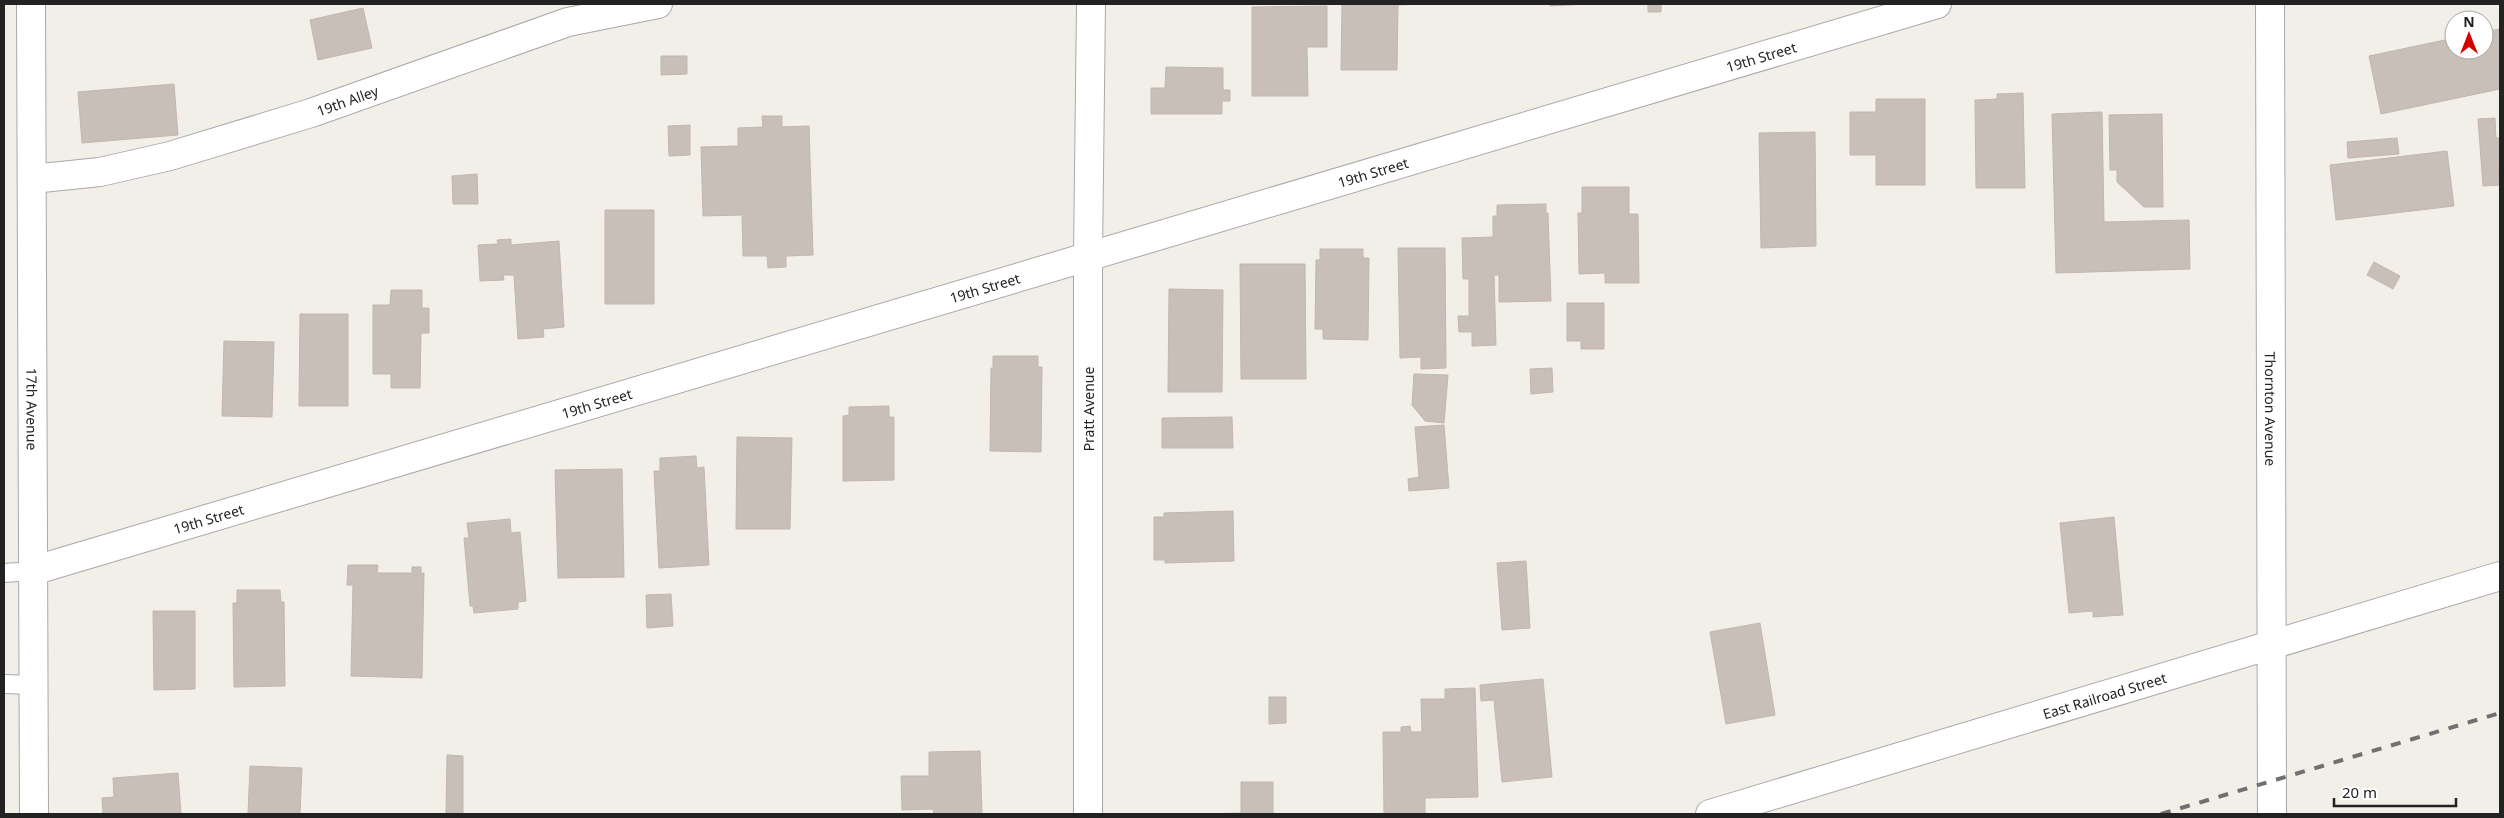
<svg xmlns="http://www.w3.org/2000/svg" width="2504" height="818" font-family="'Noto Sans',sans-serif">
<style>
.building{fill:#c7bfb8;stroke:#c4b6ab}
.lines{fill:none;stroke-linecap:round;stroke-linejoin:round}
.service-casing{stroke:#a9a9a9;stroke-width:20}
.minor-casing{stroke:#a9a9a9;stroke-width:30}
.tertiary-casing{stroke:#a9a9a9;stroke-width:30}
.service{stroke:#fff;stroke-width:18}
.minor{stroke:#fff;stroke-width:28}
.tertiary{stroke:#fff;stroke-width:28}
.rail{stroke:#707070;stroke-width:4;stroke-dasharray:10 10;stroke-linecap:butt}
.labels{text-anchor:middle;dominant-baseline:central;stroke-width:5;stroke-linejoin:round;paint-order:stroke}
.street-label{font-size:14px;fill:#222;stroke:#fff}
</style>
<rect width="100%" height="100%" fill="#f2efe9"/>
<path class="building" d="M1342,4H1424L1398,5L1397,70H1341Z
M1550,4H1587L1550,6Z
M1648,4H1661V12H1648Z
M1327,6V47H1307L1308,96H1252V7Z
M363,8L372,48L318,60L310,20Z
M2500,29V89L2381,114L2369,56L2454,38V50H2484V32Z
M661,56H687V74L661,75Z
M1166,67L1223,68V90H1230V101H1222V114H1151V88H1165Z
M174,84L178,135L82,143L78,92Z
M2023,93L2025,188H1976L1975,100L1997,99V94Z
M1876,99H1925V185H1876V155H1850V112H1876Z
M2102,112L2104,222L2189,220L2190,269L2056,273L2052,114Z
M2162,114L2163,207H2144L2117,182V170H2110L2109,115Z
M762,116H782V127L809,126L813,255L786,256V267L768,268L767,256H743L742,215L703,216L701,147L738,146V128L763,127Z
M2495,118L2496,138H2500V162H2498L2500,185L2483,186L2478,119Z
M690,125V155L669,156L668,126Z
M1815,132L1816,246L1761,248L1759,133Z
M2397,138L2399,154L2348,158L2347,142Z
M2447,151L2454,206L2336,220L2330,165Z
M477,174L478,204H453L452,176Z
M1582,187H1629V214H1638L1639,283H1605V273L1579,274L1578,213H1582Z
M1546,204V213H1548L1551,301L1499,302V275H1494L1496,345L1472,346V332H1459L1458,316H1469V279H1463L1462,238L1493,237V216H1497V205Z
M605,210H654V304H605Z
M511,239V245L559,241L564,327L543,329L544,337L518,339L514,275H503L504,280L480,281L478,245L498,244L497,240Z
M1398,248H1445L1446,368L1421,369V357L1400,358Z
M1320,249H1363V258H1369L1368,340L1323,339V329H1315L1316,260H1320Z
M2374,262L2400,276L2393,289L2367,275Z
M1240,264H1305L1306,379H1241Z
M1169,289L1223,290L1222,392H1168Z
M391,290H422V308H429V333H421L420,388H391V374H373V305H390Z
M1567,303H1604V349H1581V341H1567Z
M300,314H348V406H299Z
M224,341L274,342L272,417L222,416Z
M993,356H1038V367H1042L1041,452L990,451L991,368H993Z
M1552,368L1553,392L1531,394L1530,369Z
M1414,374L1448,375L1444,423L1425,421L1412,405Z
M889,406V417H894V480L843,481V416L849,415V407Z
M1232,417L1233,448H1162V418Z
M1444,425L1449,488L1409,491L1408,479L1419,477L1415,427Z
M737,437L792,438L790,529H736Z
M696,456L697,468L704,467L709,565L659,568L654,471H660V458Z
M622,469L624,577L558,578L555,470Z
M1233,511L1234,561L1165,563V560H1154V517H1164V513Z
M2114,517L2123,615L2093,617V611L2069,613L2060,523Z
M510,519L511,533L520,532L526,601L518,602V609L474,613L473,606H470L464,538H469L467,523Z
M1526,561L1530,628L1502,630L1497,563Z
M348,565H378L377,573H412V567H421V573H424L422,678L351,676L353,585H347Z
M237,590H280L281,602H284L285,686L234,687L233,603H237Z
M671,594L673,626L647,628L646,595Z
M153,611H195V689L154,690Z
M1760,623L1775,715L1726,724L1710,632Z
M1543,679L1552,777L1502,782L1494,700L1481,701L1480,685Z
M1475,688L1478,797L1425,798V814H1384L1383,732H1401V727L1410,726L1411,732H1422L1421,699H1445V689Z
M1269,697H1286V723L1269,724Z
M980,751L982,814H934L933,809L902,810L901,776H929V752Z
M447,755L463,756V813H446Z
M250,766L302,768L300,814H248Z
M178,773L181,814H103L102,798L114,797L113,778Z
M1241,782H1273V814H1206L1241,813Z"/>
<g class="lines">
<defs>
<path id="service" d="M4,573L32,571
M4,684L33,685"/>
<g id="minor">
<path id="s1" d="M31,4L34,814"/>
<path id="s2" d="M2270,4L2272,814"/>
<path id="s3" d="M32,179L100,172L170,156L311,113L568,22L658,4"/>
<path id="s4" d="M32,571L1937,4"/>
<path d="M1088,814V256L1091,4"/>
</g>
<g id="tertiary">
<path id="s5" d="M1710,814L2500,576"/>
</g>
</defs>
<use href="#service" class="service-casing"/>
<use href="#minor" class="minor-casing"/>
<use href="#tertiary" class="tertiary-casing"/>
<use href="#service" class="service"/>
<use href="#minor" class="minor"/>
<use href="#tertiary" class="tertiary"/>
<path class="rail" d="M2161,814L2500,713"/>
</g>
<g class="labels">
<g class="street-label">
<text stroke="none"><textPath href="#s4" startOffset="1804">19th Street</textPath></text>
<text stroke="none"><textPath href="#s3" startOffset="326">19th Alley</textPath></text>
<text stroke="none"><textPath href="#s4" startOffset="1399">19th Street</textPath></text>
<text stroke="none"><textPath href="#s4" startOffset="994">19th Street</textPath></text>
<text stroke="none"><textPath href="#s4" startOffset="589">19th Street</textPath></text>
<text stroke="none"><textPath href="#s1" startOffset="405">17th Avenue</textPath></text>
<text transform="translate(1088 409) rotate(-90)">Pratt Avenue</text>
<text stroke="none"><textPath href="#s2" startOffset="405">Thornton Avenue</textPath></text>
<text stroke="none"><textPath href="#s4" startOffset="184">19th Street</textPath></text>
<text stroke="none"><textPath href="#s5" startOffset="412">East Railroad Street</textPath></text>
</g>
</g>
<rect width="2504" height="818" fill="none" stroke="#222222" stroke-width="10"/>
<g transform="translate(2469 35)"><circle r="24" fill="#ffffff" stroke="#a7a7a7"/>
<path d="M0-4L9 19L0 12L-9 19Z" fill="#d40000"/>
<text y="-8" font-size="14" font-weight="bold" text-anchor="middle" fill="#222222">N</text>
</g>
<path d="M2334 798v8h122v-8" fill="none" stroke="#222222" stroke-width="2.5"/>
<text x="2342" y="798" font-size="15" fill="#222222" stroke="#ffffff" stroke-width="4" paint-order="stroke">20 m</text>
</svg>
